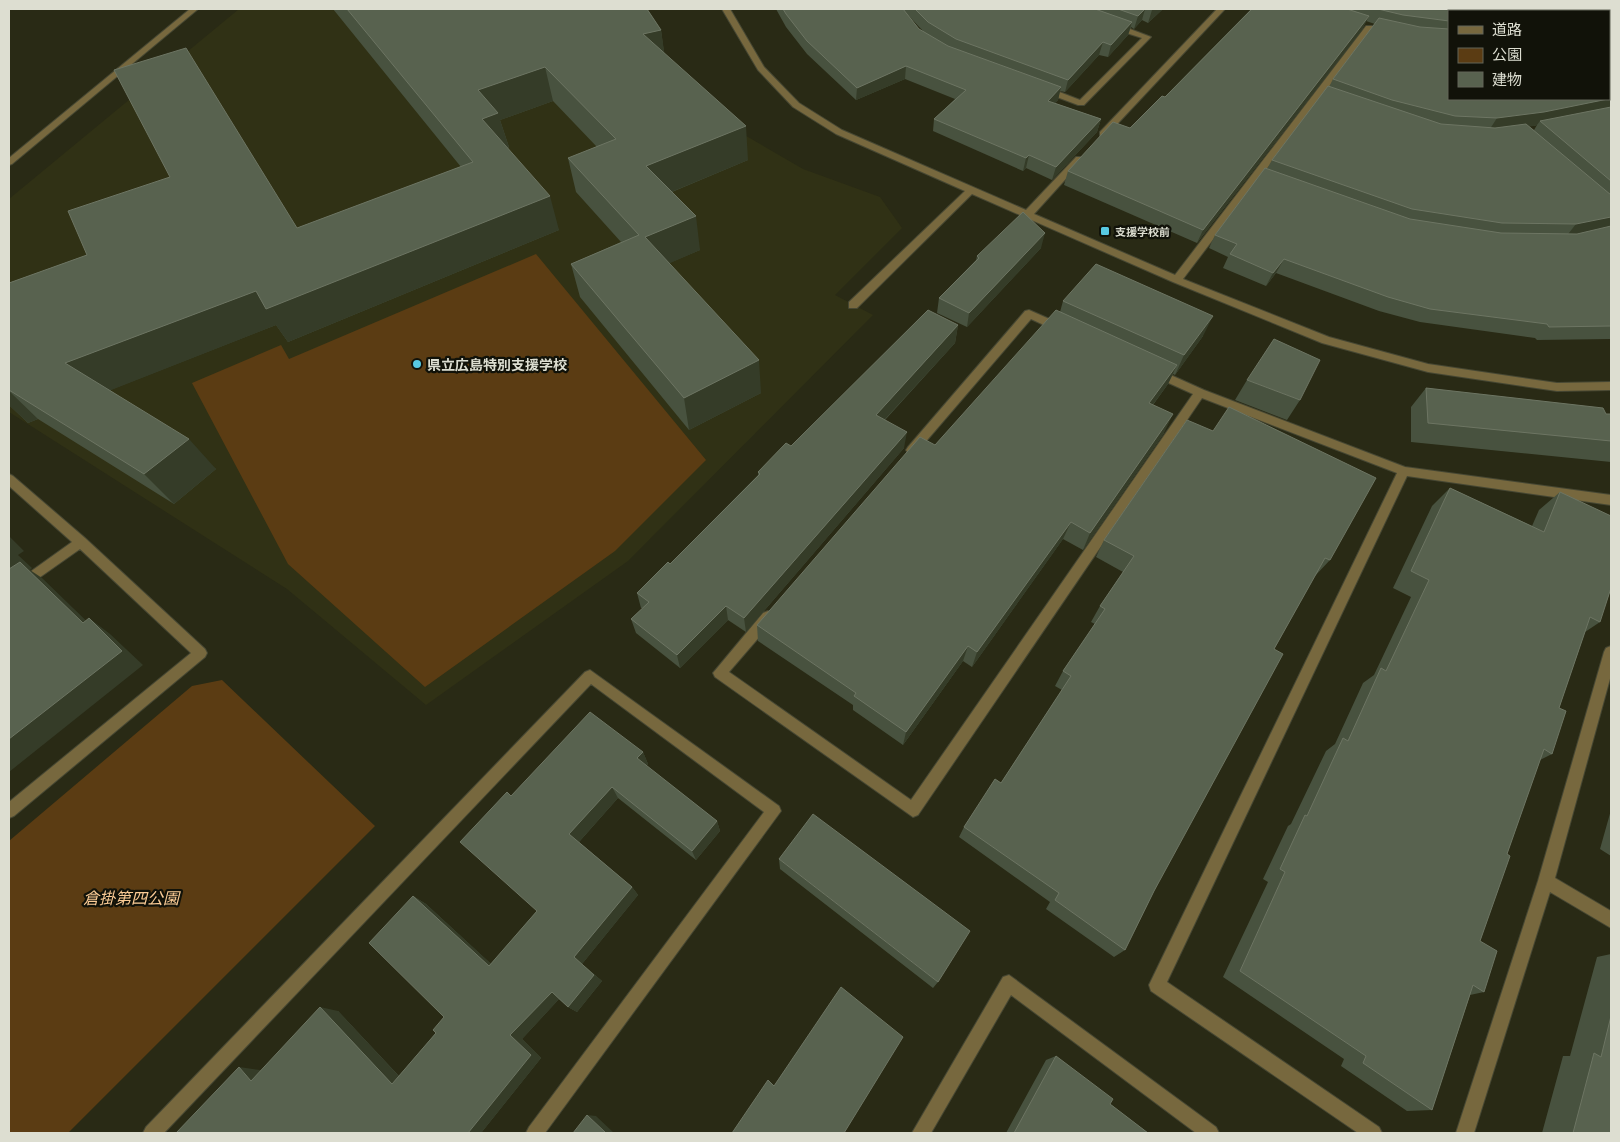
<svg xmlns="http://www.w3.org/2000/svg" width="1620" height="1142" font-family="Georgia,'Noto Sans JP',serif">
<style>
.built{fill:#303115}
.green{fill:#5b3c13}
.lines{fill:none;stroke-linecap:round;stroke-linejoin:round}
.minor-casing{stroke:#464733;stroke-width:2}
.minor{fill:#77683e;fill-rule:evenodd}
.wall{fill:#48523f;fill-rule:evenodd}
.shaded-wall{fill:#353c28}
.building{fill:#58624f;stroke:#6d7563}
.poi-dot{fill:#57c9e2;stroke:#111209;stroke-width:2}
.labels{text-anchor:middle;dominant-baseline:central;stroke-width:4.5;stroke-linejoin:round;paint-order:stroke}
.far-poi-label{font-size:11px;font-weight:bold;fill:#ddded1;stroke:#111209;text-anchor:start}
.poi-label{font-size:14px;font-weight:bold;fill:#ddded1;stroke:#111209;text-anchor:start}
.near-park-label{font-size:16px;font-style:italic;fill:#facb95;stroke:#111209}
</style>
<rect width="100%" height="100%" fill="#292a15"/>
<path class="built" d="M239,9H637L672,67L741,133L803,169L880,197L902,228L835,295L873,315L628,561L426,705L287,589L9,412V199Z"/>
<path class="green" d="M536,254L706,460L615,551L425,687L288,564L192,383L281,345L289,359Z
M222,680L375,826L68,1133H9V841L192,686Z"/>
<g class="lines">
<defs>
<path id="minor" d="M190,9H198L12,164L9,165V158Z
M722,9H730L764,67L799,103L842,130L1026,210L1076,157H1082V161L1034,214L1175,275L1366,26H1372V30L1183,279L1329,337L1428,364L1557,383L1611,382V390L1557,391L1428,372L1322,343L1173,282L972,194L857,308H849V302L965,191L836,134L793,107L758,70Z
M1217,9H1225L1106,136H1100V132Z
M1111,24H1117L1151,37L1084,105H1078L1041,91V87L1044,86L1080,100L1142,38L1111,28Z
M1029,310L1063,325L1064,328L1059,332L1031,319L916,453H908L906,450L908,447L1025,311Z
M1155,368L1204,390L1405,467L1611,495V505L1407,476L1167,982L1379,1127L1382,1133H1358L1151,991L1149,985L1397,473L1202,398L918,815L913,817L715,677L713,673L763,613L768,611L773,613L774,617L773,621L729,672L911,800L1193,394L1151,375L1150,372L1151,369Z
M9,474L13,476L85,538L205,649L207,653L205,657L14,816L9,818V802L191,653L80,549L9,599V587L72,542L9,486Z
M1611,646V675L1555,878L1611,911V928L1550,892L1474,1133H1456L1538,881L1604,652L1606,648Z
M590,670L779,806L781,811L545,1133H526L529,1127L764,812L591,684L164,1133H143L146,1127L585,672Z
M1009,975L1216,1127L1219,1133H1196L1011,995L931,1133H912L1003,977Z"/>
</defs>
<use href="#minor" class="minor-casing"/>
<use href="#minor" class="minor"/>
</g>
<path class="wall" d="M333,9H647L661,30L664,53L748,160L672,192L700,250L669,263L761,393L689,430L580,297L571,264L621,242L576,192L568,158L597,147L553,101L500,120L509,147L508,148L559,230L288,342L276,325L110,390L216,469L174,504L38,419L28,423L9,405V283L87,255L297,228L461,167Z
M776,9H1163L1148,23L1142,20L1134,29L1131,27L1128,35L1108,57L1099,55L1065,92L1060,91L1058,100L1055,103L1101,119L1097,132L1052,180L1026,168L1023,171L933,131L934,119L955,99L905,79L856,100L807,54L786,27ZM906,13L923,31L919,29Z
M1251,9H1611V339L1537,340L1535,338L1420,322L1379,311L1276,273L1266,286L1223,268L1228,257L1209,248L1215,235L1267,169L1272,160L1329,87L1333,79L1375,24L1366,21L1362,30L1197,243L1064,185L1068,171L1130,128L1165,97ZM1449,11L1609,99H1449ZM1537,125L1534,130L1529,126H1534Z
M1041,248L967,327L937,313L939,298L976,260L977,256Z
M1063,301L1203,336L1175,375L1173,374L1168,384L1153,405L1164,433L1083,550L1063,539L972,667L963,661L903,745L853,710V705L758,641L757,625L935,445L1060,312Z
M958,325L955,343L885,420L904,448L746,632L728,620L680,668L636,633L631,619L643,608H641L637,593L670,564L758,475V472L791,446Z
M1247,380L1300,400L1287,420L1235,400Z
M1426,388L1606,414H1611V462L1411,442V407Z
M1187,420L1330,560L1314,577L1274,649L1125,950L1114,957L1046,909L1050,902L959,837L964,827L1001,783L1062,690L1055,686L1063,671L1095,624L1091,622L1100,606L1123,572L1096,557L1104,540Z
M1450,488L1532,526L1539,510L1560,492L1600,622L1585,632L1559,708L1552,754L1540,760L1507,854L1480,941L1484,992L1470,995L1432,1110L1407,1111L1341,1066L1344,1059L1223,977L1268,882L1263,879L1288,826L1291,824L1326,751L1335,744L1363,683L1374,675L1411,597L1393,588L1432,506Z
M643,752L648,764L646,766L717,821L720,831L696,860L618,798L579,842L632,887L638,895L582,964L602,981L577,1012L568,1007L559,999L522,1039L541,1058L481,1133H176L260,1070L261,1071L338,1011L399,1076L436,1033L444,1017L413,896L426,904L491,964L537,911L511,796Z
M1611,810V856L1600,849Z
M779,859L938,982L933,988L780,869Z
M1611,954V1133H1542L1563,1056H1570L1597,957Z
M1056,1056L1110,1104L1148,1133H1006L1046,1060Z"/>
<path class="shaded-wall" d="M1145,9L1142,20L1134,29L1138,16Z
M1153,9H1163L1148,23L1152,10Z
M1369,16L1362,30L1197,243L1203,230Z
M1132,22L1128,35L1108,57L1111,45Z
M661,30L666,64L643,34Z
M1103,42L1099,55L1065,92L1068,80Z
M906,66L905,79L856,100L857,88Z
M545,67L553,101L500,120L509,147L493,153L482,119L478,90Z
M1061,87L1058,100L1045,114L1048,101Z
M1611,98V110L1540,121L1537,125L1534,126L1488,132L1497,118Z
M1101,119L1097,132L1052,180L1056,167Z
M746,126L748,160L652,200L646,166Z
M1029,155L1026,168L1023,171L1026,158Z
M550,196L559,230L288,342L276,325L96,396L65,363L256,291Z
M696,216L700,250L652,271L645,237Z
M1611,217V227L1565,238L1576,224Z
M1045,233L1041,248L967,327L969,313Z
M1284,259L1276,273L1266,286L1273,273Z
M1213,316L1203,336L1175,375L1184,355Z
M958,325L955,343L874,431L876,415Z
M759,360L761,393L689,430L684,398Z
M1177,365L1168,384L1140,422L1149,403Z
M9,391L38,419L28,423L9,405Z
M1173,414L1164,433L1083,550L1090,533Z
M907,432L904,448L746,632L744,618Z
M189,439L216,469L174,504L144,474Z
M1071,522L1063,539L972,667L977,652Z
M9,536L24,551L18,555L32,568L30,570L42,578L104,638L9,585Z
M726,606L728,620L680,668L677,655Z
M89,618L110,634L143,665L9,772V739Z
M968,646L963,661L903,745L906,732Z
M643,752L648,764L642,770L637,758Z
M612,787L618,798L577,844L569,834Z
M717,821L720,831L696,860L692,851Z
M632,887L638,895L582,964L602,981L577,1012L568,1007L574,957Z
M413,896L426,904L500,972L489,966Z
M552,992L561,997L522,1039L541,1058L481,1133H468L510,1035Z
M320,1007L338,1011L408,1086L392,1084Z
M239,1067L260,1070L272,1083L251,1081Z
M587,1115L596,1116L614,1133H606Z"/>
<path class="building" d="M347,9H647L661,30L643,34L746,126L646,166L696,216L645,237L759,360L684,398L571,264L639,235L568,158L616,139L545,67L478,90L498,113L482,119L550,196L266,309L256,291L65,363L189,439L144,474L9,390V283L87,255L68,211L170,177L114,70L186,48L297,228L473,162Z
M783,9H903L919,29L948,46L1061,87L1048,101L1101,119L1056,167L1029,155L1026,158L934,119L966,90L906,66L857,88L807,41L786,14Z
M915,9H1095L1132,22L1111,45L1103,42L1068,80L956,39L928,22Z
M1118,9H1145L1138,16Z
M1252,9H1347L1369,16L1203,230L1068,171L1113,122L1130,128L1162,96L1165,97Z
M1378,9H1611V98L1609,99V11H1449V21L1403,15Z
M1379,18L1420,27L1449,29V99H1608L1544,112L1497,118L1455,116L1392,100L1333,79Z
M1328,86L1441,124L1495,128L1526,124L1611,195V217L1576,224L1502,223L1412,209L1272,160Z
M1611,107V181L1540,121Z
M1265,168L1410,219L1501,233L1577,234L1611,226V326L1549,327L1547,324L1430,309L1388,297L1284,259L1273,273L1230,254L1237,244L1215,235Z
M1023,212L1045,233L969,313L939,298L979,258L977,256Z
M1096,264L1213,316L1184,355L1063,301Z
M928,310L958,325L876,415L907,432L744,618L726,606L677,655L631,619L649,602L637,593L668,562L670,564L760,474L758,472L786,443L791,446Z
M1056,310L1177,365L1149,403L1173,414L1090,533L1071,522L977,652L968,646L906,732L854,696L856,693L757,625L920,437L935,445Z
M1274,339L1320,360L1300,400L1247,380Z
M1426,388L1603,408L1606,414H1611V441L1428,423Z
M1229,407L1376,478L1330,560L1325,558L1274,649L1283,654L1154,891L1125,950L1055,900L1059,893L964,827L995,779L1001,783L1071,676L1063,671L1105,609L1100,606L1134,556L1104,540L1187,420L1213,431Z
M1450,488L1544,532L1560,492L1611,516V588L1600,622L1590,617L1559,708L1566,711L1552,754L1544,749L1507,854L1510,856L1480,941L1497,951L1484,992L1473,985L1432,1110L1363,1063L1366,1056L1240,971L1285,872L1280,869L1305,815L1307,816L1343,738L1348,741L1381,668L1386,671L1429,580L1411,571Z
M20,562L83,623L89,618L122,651L9,739V569Z
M590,712L643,752L637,758L717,821L692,851L612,787L569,834L632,887L574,957L594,975L568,1007L552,992L510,1035L531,1055L468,1133H176L239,1067L251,1081L320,1007L392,1084L436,1033L433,1030L444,1017L369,943L413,896L489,966L537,911L460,842L507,792L511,796Z
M813,814L970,931L938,982L779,859Z
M841,987L903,1037L844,1133H732L768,1080L774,1086Z
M1611,1016V1133H1573L1594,1053L1601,1057Z
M1056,1056L1113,1099L1110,1104L1148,1133H1014Z
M587,1115L606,1133H573Z"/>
<g class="poi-dot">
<rect x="1100" y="226" width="10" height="10" rx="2.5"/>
<circle cx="417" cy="364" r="5"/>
</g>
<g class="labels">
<g class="far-poi-label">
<text x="1115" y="231">支援学校前</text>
</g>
<g class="poi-label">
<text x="427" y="364">県立広島特別支援学校</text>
</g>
<g class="near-park-label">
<text x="131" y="897">倉掛第四公園</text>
</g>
</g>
<rect width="1620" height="1142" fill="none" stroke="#ddded1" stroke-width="20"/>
<rect x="1448" y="10" width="162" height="90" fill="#111209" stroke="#636459"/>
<rect x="1458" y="26" width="25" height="8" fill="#77683e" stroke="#636459"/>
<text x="1492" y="35" font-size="15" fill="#ddded1">道路</text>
<rect x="1458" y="48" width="25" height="15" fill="#5b3c13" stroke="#636459"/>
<text x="1492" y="60" font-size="15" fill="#ddded1">公園</text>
<rect x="1458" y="72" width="25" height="15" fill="#58624f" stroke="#636459"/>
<text x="1492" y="85" font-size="15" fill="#ddded1">建物</text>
</svg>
